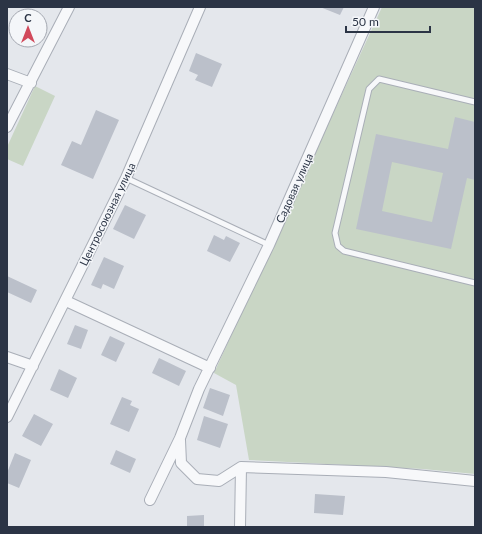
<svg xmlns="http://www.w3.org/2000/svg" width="482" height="534" font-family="Lato,sans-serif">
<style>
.green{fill:#c9d6c5}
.building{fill:#bbc0ca;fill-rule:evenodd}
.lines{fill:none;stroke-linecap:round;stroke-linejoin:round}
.lane-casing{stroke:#a9aeb7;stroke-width:7}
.street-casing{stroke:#a9aeb7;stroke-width:12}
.lane{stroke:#f7f8fa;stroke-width:5}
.street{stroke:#f7f8fa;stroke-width:10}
.labels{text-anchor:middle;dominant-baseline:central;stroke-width:3;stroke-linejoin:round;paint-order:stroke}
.street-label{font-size:11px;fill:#2b3445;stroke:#f4f6f9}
</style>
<rect width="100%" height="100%" fill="#e4e7ec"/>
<path class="green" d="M382,7H475V474L423,469L249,460L236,385L214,373Z
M35,86L55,96L23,166L7,159V147Z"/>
<path class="building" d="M320,7H344L340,15Z
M196,53L222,64L212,87L195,80L198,75L189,71Z
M96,110L119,120L93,179L61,165L72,141L81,145Z
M455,117L475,122V180L467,178L451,249L356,229L376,134L448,149ZM392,162L443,173L432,222L382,211Z
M125,205L146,215L134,239L113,229Z
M214,235L224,240L226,236L240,243L230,262L207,251Z
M104,257L124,266L114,289L103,284L101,289L91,285Z
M7,276L37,290L31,303L7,292Z
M75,325L88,330L81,349L67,344Z
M110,336L125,343L116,362L101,355Z
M159,358L186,371L179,386L152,373Z
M59,369L77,378L68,398L50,390Z
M210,388L230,395L223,416L203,408Z
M122,397L132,401L130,405L139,409L129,432L110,424Z
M34,414L53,424L41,446L22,436Z
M204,416L228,424L220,448L197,440Z
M116,450L136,459L130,473L110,464Z
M15,453L31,460L19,488L7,483V473Z
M315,494L345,496L343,515L314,513Z
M204,515V527H187V516Z"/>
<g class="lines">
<defs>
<path id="lane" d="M475,102L379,79L369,89L335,233L338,246L344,251L475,283
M126,178L269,245"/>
<path id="street" d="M7,74L31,83
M7,127L69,7
M66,301L210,368
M7,357L33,366
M7,417L126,178L200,7
M180,440L181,463L197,479L219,481L241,467L386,472L475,481
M150,500L180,438L199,389L269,245L374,7
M240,527L241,467"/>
</defs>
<use href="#lane" class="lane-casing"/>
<use href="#street" class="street-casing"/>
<use href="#lane" class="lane"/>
<use href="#street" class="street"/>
</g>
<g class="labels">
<g class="street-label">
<text transform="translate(294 188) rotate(-66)">Садовая улица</text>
<text transform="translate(107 214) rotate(-64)">Центросоюзная улица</text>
</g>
</g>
<rect width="482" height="534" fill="none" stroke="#2b3445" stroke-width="16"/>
<g transform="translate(28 28)"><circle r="19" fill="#f4f6f9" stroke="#a4a8b1"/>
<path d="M0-3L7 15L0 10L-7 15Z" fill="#d1495b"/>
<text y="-6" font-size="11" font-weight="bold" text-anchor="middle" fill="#2b3445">С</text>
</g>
<path d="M346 26v6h84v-6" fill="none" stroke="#2b3445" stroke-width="2"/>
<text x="352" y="26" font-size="12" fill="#2b3445" stroke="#f4f6f9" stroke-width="3" paint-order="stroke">50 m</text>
</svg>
